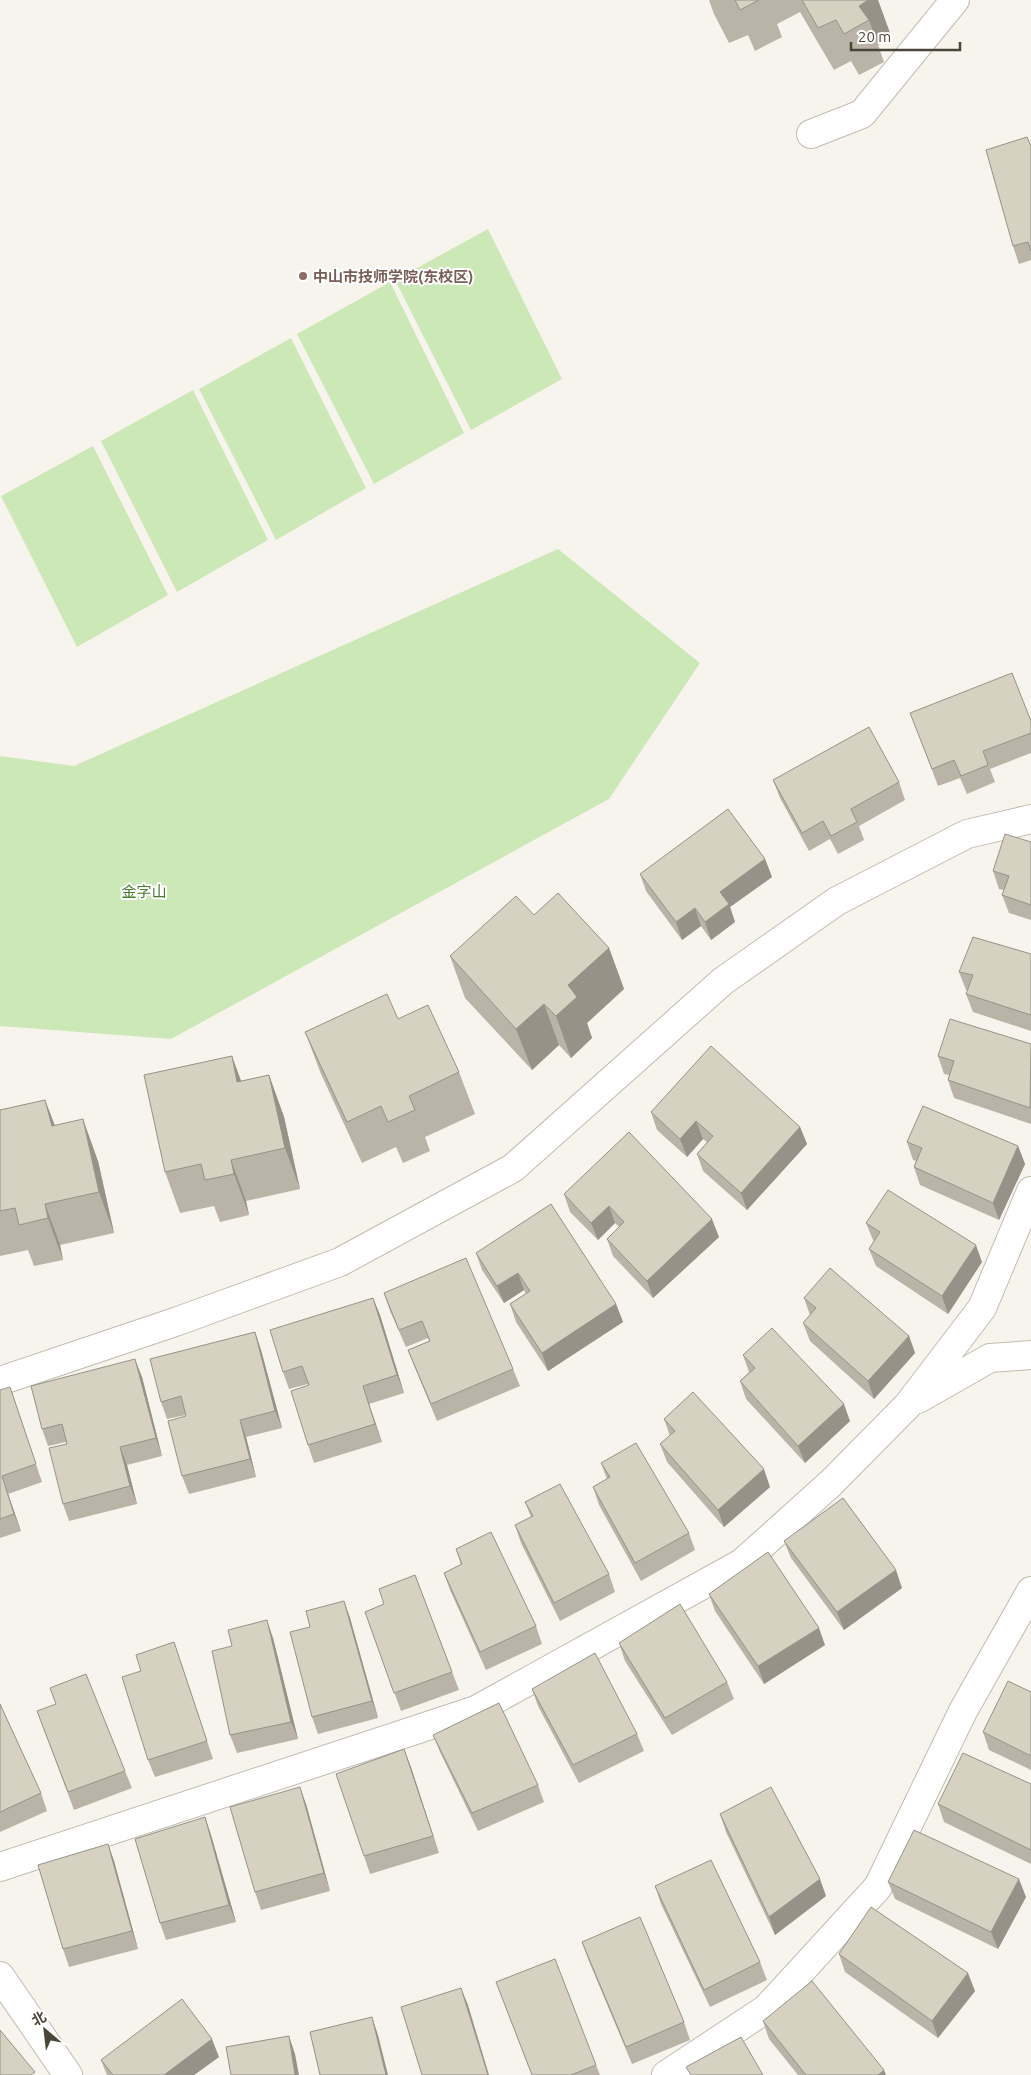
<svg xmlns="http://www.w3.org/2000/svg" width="1031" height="2075" font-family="Ubuntu,'Noto Sans SC',sans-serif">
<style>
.green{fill:#cde8b7}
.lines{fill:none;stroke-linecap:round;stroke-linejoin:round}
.minor-casing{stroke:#c1bcaf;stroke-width:30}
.minor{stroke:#fff;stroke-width:28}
.wall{fill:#b9b4a7}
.shaded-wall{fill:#969288}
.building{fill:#d7d1c2;stroke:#969288}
.education-dot{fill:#8d6e63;stroke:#fff;stroke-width:2}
.labels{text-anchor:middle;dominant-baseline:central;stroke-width:4;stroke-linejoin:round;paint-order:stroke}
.education-label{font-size:15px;font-weight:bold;fill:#785e54;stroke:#fff;text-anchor:start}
.park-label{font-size:15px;fill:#447c2d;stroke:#fff}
</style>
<rect width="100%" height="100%" fill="#f6f4ec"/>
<path class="green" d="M488,229L562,379L471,430L395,280Z
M390,282L464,433L374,484L297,334Z
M291,338L366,488L276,540L199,389Z
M193,390L268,540L177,592L101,441Z
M93,446L168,595L77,647L1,496Z
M558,549L700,663L609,799L171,1039L0,1026V756L74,766Z"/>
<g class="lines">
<defs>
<path id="minor" d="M811,134L862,114L955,0
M0,1381L178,1321L340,1262L513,1168L723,981L837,901L967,834L1031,819
M918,1399L990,1358L1031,1355
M0,1867L476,1710L742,1563L831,1483L908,1405L982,1308L1031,1191
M0,1976L68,2075
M666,2075L766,2009L878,1887L963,1711L1031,1591"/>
</defs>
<use href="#minor" class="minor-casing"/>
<use href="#minor" class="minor"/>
</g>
<path class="wall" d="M709,0H878L891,36L878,45L884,62L859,75L851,61L834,70L800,12L777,24L782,37L755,51L748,35L729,43L714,14Z
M1031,146V260L1019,264L1013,246Z
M1031,721V753L990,769L995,782L967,794L960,778L938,786L917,730Z
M773,780L899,782L905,800L859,826L864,840L838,854L830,839L809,851L780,798Z
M1031,842V920L1009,913L1002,895L1004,890L999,889L993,871Z
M765,859L772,877L730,907L735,922L711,940L701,926L682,940L646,891L640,874Z
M534,915L609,948L624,989L587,1023L592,1038L571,1058L559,1045L532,1070L465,998L450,956Z
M1031,954V1031L973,1012L966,994L968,990H966L959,972Z
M398,1019L459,1072L475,1114L425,1137L430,1151L403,1163L396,1147L362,1163L321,1074L305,1032Z
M1031,1044V1124L954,1098L948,1080L949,1075L944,1074L938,1056Z
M269,1075L284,1117L300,1189L246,1201L249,1215L220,1222L214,1206L180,1213L165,1172L241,1082Z
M45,1100L55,1126L98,1161L114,1233L60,1245L63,1260L34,1266L28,1250L0,1256V1110Z
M651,1112L800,1127L807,1144L747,1210L703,1171L697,1154L707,1142L703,1139L687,1157L657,1130Z
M907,1142L1018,1146L1025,1164L999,1220L920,1185L914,1167L916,1161L913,1160Z
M564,1194L719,1237L653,1298L613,1256L607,1239L619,1227L615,1223L598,1240L570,1212Z
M866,1223L982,1262L948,1314L876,1266L869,1249L874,1241L873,1240Z
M476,1253L616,1304L623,1322L548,1371L516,1322L510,1304L526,1294L524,1290L504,1303L482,1270Z
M384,1293L513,1369L520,1386L437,1421L415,1368L408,1350L429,1341L428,1338L406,1347L390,1311Z
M373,1298L380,1315L404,1393L369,1404L382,1442L314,1463L308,1445V1384L289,1389L283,1372Z
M804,1298L909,1336L915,1353L874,1399L810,1341L803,1323L810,1315Z
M255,1332L261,1350L282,1428L246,1437L256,1477L189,1494L182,1476L186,1415L167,1419L161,1402Z
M743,1355L850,1421L805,1463L746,1399L740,1381L749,1372Z
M142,1377L162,1456L127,1465L137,1504L69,1521L63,1504L66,1442L48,1446L42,1429Z
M0,1390L16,1405L42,1482L8,1494L21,1531L0,1538Z
M664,1419L770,1487L724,1527L667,1462L660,1444L670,1436Z
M601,1463L689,1533L695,1550L641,1581L599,1505L593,1487L607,1479Z
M525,1502L609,1574L615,1592L560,1621L521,1543L515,1525L531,1517Z
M784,1541L902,1588L844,1630L791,1558Z
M456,1549L536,1626L542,1644L486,1670L450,1590L444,1573L461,1565Z
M415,1575L459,1690L401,1711L365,1612L384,1604Z
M709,1594L825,1645L764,1684L715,1611Z
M344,1601L350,1618L378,1718L318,1734L312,1717Z
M273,1638L298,1739L237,1753L230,1735Z
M174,1642L213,1759L155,1777L148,1760L141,1671Z
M619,1643L727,1682L734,1699L672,1735L625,1661Z
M532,1689L637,1734L644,1751L579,1783L538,1706Z
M1031,1692V1770L989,1750L983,1732Z
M0,1704L41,1793L47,1811L0,1832Z
M37,1711L125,1771L132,1788L74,1810Z
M433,1735L538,1785L544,1802L478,1831L440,1752Z
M404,1749L439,1853L370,1874L364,1856Z
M1031,1784V1864L944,1822L938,1804Z
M306,1804L330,1891L261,1910L255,1892Z
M720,1814L826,1896L775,1935L726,1832Z
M205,1817L211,1835L236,1922L166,1940L160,1923Z
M108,1844L114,1861L138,1949L69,1967L63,1949Z
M888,1882L1026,1897L998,1949L895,1899Z
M655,1886L760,1962L767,1980L710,2007L661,1904Z
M582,1942L684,2022L690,2040L632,2064L588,1959Z
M839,1954L975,1991L938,2038L845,1972Z
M496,1982L596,2065L600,2075H532Z
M763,2021L886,2075H798L769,2039Z
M219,2057L194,2075H107L101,2060Z"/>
<path class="shaded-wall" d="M868,0H878L891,36L878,45L869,20L859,6Z
M765,859L772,877L730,907L735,922L711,940L705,922L720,892Z
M695,908L701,926L682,940L676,922Z
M609,948L624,989L587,1023L592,1038L571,1058L556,1016L568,985Z
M544,1004L559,1045L532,1070L516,1029Z
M232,1056L247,1097L237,1082Z
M269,1075L284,1117L300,1189L285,1148Z
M45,1100L61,1142L52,1126Z
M83,1119L98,1161L114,1233L99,1192Z
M696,1121L703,1139L687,1157L680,1139Z
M800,1127L807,1144L747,1210L741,1193Z
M1018,1146L1025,1164L999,1220L993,1203Z
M231,1160L246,1201L249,1215L234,1174Z
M45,1204L60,1245L63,1260L48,1218Z
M609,1206L615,1223L598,1240L591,1223Z
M712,1219L719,1237L653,1298L647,1281Z
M976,1245L982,1262L948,1314L942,1296Z
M518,1273L524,1290L504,1303L497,1286Z
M373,1298L380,1315L404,1393L397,1375Z
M616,1304L623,1322L548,1371L542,1353Z
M255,1332L261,1350L282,1428L275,1411Z
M909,1336L915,1353L874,1399L868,1381Z
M135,1359L142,1377L162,1456L156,1438Z
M363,1386L369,1404L382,1442L375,1424Z
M844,1404L850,1421L805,1463L798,1446Z
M240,1420L246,1437L256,1477L250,1459Z
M120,1447L127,1465L137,1504L130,1486Z
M764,1469L770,1487L724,1527L718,1510Z
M2,1476L8,1494L21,1531L14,1514Z
M896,1570L902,1588L844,1630L837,1612Z
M344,1601L350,1618L378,1718L372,1701Z
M267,1620L273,1638L298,1739L291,1722Z
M819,1628L825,1645L764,1684L758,1666Z
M404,1749L411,1767L439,1853L433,1836Z
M300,1787L306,1804L330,1891L324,1873Z
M205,1817L211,1835L236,1922L229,1905Z
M108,1844L114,1861L138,1949L132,1931Z
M820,1879L826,1896L775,1935L769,1917Z
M1019,1879L1026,1897L998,1949L991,1932Z
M968,1973L975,1991L938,2038L932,2021Z
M461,1988L468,2005L489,2075H488Z
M372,2017L378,2035L388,2075H386Z
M289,2036L295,2054L299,2075H295Z
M212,2039L219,2057L194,2075H164Z
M884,2070L886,2075H878Z"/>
<path class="building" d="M735,0H759L740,10Z
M802,0H868L859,6L869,20L844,34L836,20L818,28Z
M1027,137L1031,146V251L1028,242L1013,246L986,150Z
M1012,673L1031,721V733L983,751L988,765L961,776L954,760L932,769L910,713Z
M869,727L899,782L851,809L857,822L831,836L823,821L802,833L773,780Z
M728,809L765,859L720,892L729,904L705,922L695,908L676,922L640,874Z
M1005,834L1031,842V905L1002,895L1009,876L993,871Z
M558,893L609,948L568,985L577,997L556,1016L544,1004L516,1029L450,956L516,896L534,915Z
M973,937L1031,954V1015L966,994L973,975L959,972Z
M387,994L398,1019L428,1005L459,1072L409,1096L415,1110L388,1122L381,1106L347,1122L305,1032Z
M950,1019L1031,1044L1030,1108L948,1080L954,1061L938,1056Z
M711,1046L800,1127L741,1193L697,1154L713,1136L696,1121L680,1139L651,1112Z
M232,1056L237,1082L269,1075L285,1148L231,1160L234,1174L205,1180L201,1164L165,1172L144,1075Z
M45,1100L52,1126L83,1119L99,1192L45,1204L48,1218L19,1225L15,1208L0,1211V1110Z
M923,1106L1018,1146L993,1203L914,1167L922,1148L907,1142Z
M629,1132L712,1219L647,1281L607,1239L624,1222L609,1206L591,1223L564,1194Z
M888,1190L976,1245L942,1296L869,1249L880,1232L866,1223Z
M551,1204L616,1304L542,1353L510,1304L530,1291L518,1273L497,1286L476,1253Z
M466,1258L513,1369L431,1404L408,1350L430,1341L422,1321L399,1330L384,1293Z
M830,1268L909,1336L868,1381L803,1323L816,1308L804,1298Z
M373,1298L397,1375L363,1386L375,1424L308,1445L291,1391L309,1385L302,1366L283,1372L270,1330Z
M772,1328L844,1404L798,1446L740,1381L755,1368L743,1355Z
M255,1332L275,1411L240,1420L250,1459L182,1476L168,1421L186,1416L181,1396L161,1402L150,1359Z
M135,1359L156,1438L120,1447L130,1486L63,1504L49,1448L67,1444L62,1424L42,1429L31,1386Z
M10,1387L36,1464L2,1476L14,1514L0,1519V1390Z
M693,1392L764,1469L718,1510L660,1444L675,1431L664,1419Z
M636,1443L689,1533L635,1563L593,1487L610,1477L601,1463Z
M560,1484L609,1574L554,1603L515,1525L533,1516L525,1502Z
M843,1498L896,1570L837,1612L784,1541Z
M491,1532L536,1626L480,1652L444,1573L462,1564L456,1549Z
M768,1552L819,1628L758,1666L709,1594Z
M415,1575L452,1672L394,1693L365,1612L384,1604L379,1589Z
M344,1601L372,1701L312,1717L290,1632L310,1627L306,1611Z
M680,1604L727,1682L665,1718L619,1643Z
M267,1620L291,1722L230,1735L212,1651L232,1646L228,1630Z
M174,1642L207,1741L148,1760L122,1677L141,1671L136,1655Z
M595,1653L637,1734L573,1765L532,1689Z
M86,1674L125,1771L68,1792L37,1711L56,1704L50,1688Z
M1008,1681L1031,1692V1756L983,1732Z
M499,1703L538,1785L472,1813L433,1735Z
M0,1704L41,1793L0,1812Z
M404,1749L433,1836L364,1856L336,1774Z
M963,1753L1031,1784V1850L938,1804Z
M300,1787L324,1873L255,1892L230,1807Z
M771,1787L820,1879L769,1917L720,1814Z
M205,1817L229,1905L160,1923L135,1839Z
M914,1830L1019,1879L991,1932L888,1882Z
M108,1844L132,1931L63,1949L38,1865Z
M711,1860L760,1962L704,1990L655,1886Z
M871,1907L968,1973L932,2021L839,1954Z
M640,1917L684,2022L626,2047L582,1942Z
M555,1959L596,2065L571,2075H532L496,1982Z
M812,1981L884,2070L878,2075H806L763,2021Z
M461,1988L488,2075H422L401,2007Z
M182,1999L212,2039L164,2075H113L101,2060Z
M372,2017L386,2075H320L310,2032Z
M0,2030L35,2072L31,2075H0Z
M289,2036L295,2075H231L226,2047Z
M741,2037L763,2075H691L686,2067Z"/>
<circle class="education-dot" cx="303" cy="276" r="5"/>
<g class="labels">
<g class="education-label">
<text x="313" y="276">中山市技师学院(东校区)</text>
</g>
<g class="park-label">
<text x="144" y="891">金字山</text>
</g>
</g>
<g transform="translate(45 2030) rotate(332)" stroke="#ffffff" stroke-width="4" paint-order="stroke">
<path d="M0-4L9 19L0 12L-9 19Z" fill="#4a4539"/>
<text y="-8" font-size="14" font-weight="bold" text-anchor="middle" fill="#4a4539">北</text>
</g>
<path d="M851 42v8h109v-8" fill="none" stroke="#4a4539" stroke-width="2.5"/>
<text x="858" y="42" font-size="15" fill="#4a4539" stroke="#ffffff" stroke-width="4" paint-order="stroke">20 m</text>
</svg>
